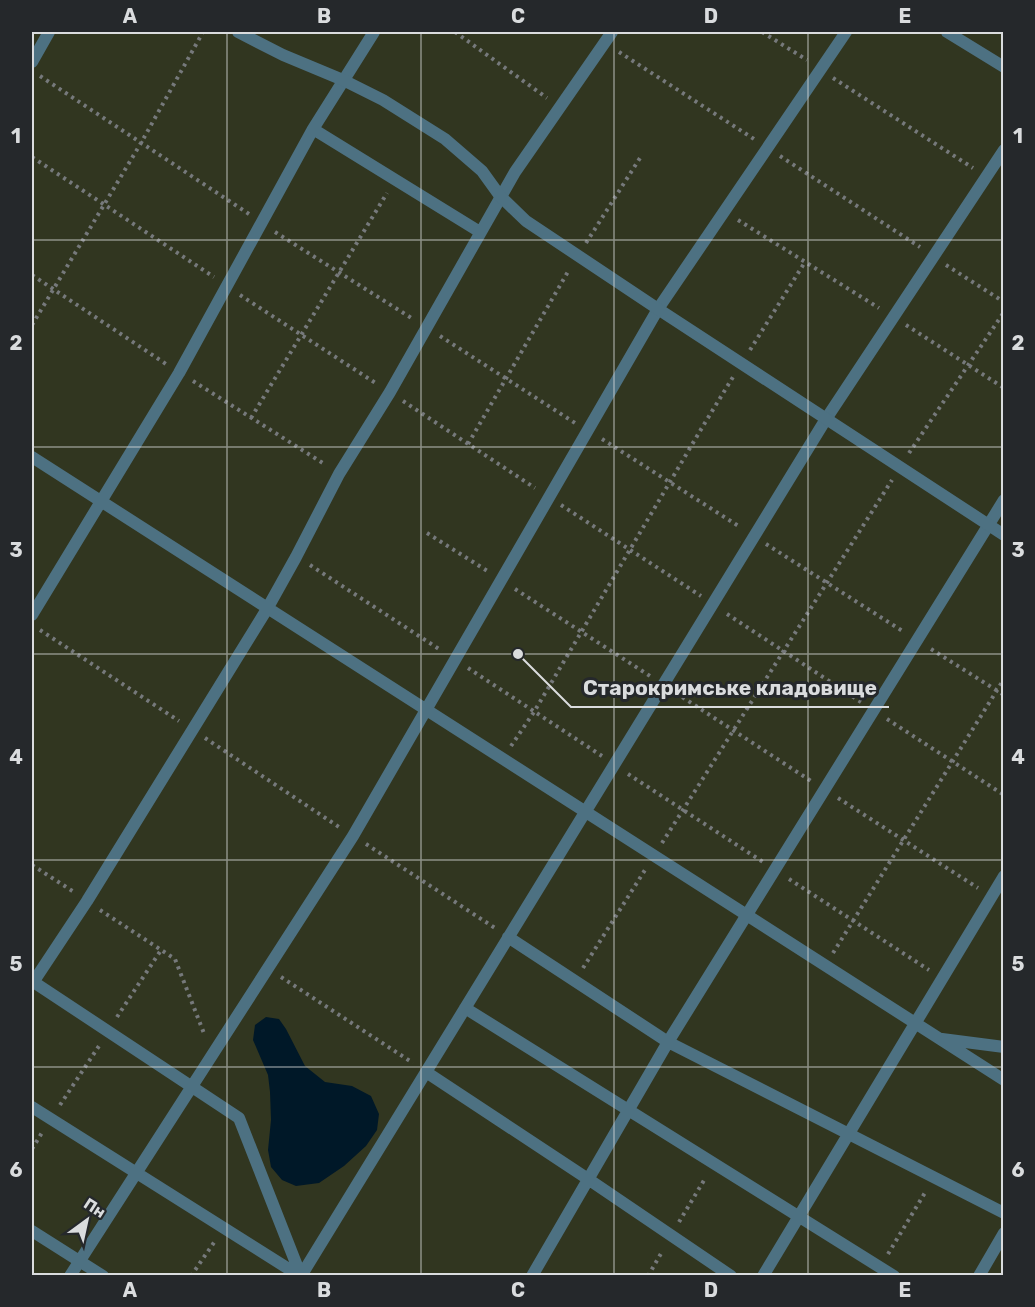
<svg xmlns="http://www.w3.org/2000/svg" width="1035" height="1307" font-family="Rubik,sans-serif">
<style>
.green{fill:#313620}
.water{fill:#001828}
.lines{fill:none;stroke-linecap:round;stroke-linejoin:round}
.path{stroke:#76797b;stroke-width:4;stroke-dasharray:3 4.5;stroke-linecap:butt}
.lane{stroke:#4d7182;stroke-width:12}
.street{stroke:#4d7182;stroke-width:12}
.grid{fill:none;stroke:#dadcde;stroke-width:1.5;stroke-opacity:0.55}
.leader{fill:none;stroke:#dadcde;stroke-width:2}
.callout-dot{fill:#dadcde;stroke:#25282b;stroke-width:2}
.callout-label{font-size:21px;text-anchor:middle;font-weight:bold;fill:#dadcde;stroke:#25282b;stroke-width:6;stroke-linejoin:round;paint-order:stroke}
.neatline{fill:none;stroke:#dadcde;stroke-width:2}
.grid-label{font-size:20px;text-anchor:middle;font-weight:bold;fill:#dadcde}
</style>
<rect width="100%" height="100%" fill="#25282b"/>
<path class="green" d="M32,32H1003V1275H32Z"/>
<path class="water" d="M266,1017L279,1019L286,1029L305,1066L325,1082L352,1086L371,1096L379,1114L377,1130L366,1146L344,1166L319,1183L296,1186L282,1180L271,1167L268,1150L271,1120L270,1092L268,1075L253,1040L255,1025Z"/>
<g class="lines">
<path class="path" d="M455,32L547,98
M762,32L807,60
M619,52L754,139
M40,76L249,214
M833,78L973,168
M780,156L920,247
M32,157L214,277
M738,220L879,308
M275,232L413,319
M586,243L640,158
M946,265L1004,302
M32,275L166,364
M240,295L377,384
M32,325L141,143L203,32
M906,325L1004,388
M440,336L575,423
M750,350L805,262
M193,381L326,465
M403,401L535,488
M251,418L387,193
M602,439L740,527
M468,444L569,270
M909,453L1004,312
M561,505L701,596
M427,533L489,572
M766,544L904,632
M310,565L442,651
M515,589L650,676
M727,614L861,702
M40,630L179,721
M931,649L1004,695
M468,668L602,756
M676,693L811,781
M887,719L1004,795
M205,738L339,827
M511,746L534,712L703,426L733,377
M628,774L763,862
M838,798L978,888
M662,843L892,480
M366,844L495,928
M32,865L74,892
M789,879L929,970
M100,910L175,959L205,1036
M833,953L1004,679
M583,968L645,870
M281,977L413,1063
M117,1017L161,950
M60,1105L99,1046
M32,1149L43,1131
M679,1222L706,1177
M888,1254L926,1191
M191,1276L215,1241
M648,1276L663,1250"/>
<path class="lane" d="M947,32L1004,67
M32,62L49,32
M313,129L480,232
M32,457L1004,1080
M32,615L179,373L313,129L374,32
M508,937L668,1042L1004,1213
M32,981L239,1118L301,1276
M32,984L87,901L267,609L296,557L339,474L390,392L515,172L612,32
M465,1008L894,1276
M942,1039L1004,1047
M426,1072L588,1179L731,1276
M32,1107L300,1276
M32,1231L103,1276
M70,1276L353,836L658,309L846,32
M301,1276L826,419L1004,150
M532,1276L668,1042L1004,500
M763,1276L1004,876
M979,1276L1004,1233"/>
<path class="street" d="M238,32L283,55L343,80L383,100L445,139L482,171L500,196L526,221L658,309L1004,535"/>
</g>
<path class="grid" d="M227,32V1276M421,32V1276M614,32V1276M808,32V1276M32,240H1004M32,447H1004M32,654H1004M32,860H1004M32,1067H1004"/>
<path class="leader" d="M518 654L571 707H889"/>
<circle class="callout-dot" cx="518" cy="654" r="6"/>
<g class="callout-label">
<text x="730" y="695">Старокримське кладовище</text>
</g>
<rect width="1035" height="1307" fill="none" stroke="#25282b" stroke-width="66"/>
<g transform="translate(87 1220) rotate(33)" stroke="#25282b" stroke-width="4.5" paint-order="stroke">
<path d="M0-4.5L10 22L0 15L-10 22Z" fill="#dadcde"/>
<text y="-9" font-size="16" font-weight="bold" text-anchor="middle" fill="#dadcde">Пн</text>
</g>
<rect x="33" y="33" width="969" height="1241" class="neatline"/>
<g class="grid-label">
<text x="130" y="23">A</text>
<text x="324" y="23">B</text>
<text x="518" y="23">C</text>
<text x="711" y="23">D</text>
<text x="905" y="23">E</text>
<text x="16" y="143">1</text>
<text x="1018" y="143">1</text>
<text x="16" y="350">2</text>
<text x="1018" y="350">2</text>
<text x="16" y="557">3</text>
<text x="1018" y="557">3</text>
<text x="16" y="764">4</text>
<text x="1018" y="764">4</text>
<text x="16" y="971">5</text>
<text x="1018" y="971">5</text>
<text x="16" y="1177">6</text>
<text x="1018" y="1177">6</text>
<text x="130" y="1297">A</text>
<text x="324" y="1297">B</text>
<text x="518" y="1297">C</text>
<text x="711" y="1297">D</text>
<text x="905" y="1297">E</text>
</g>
</svg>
